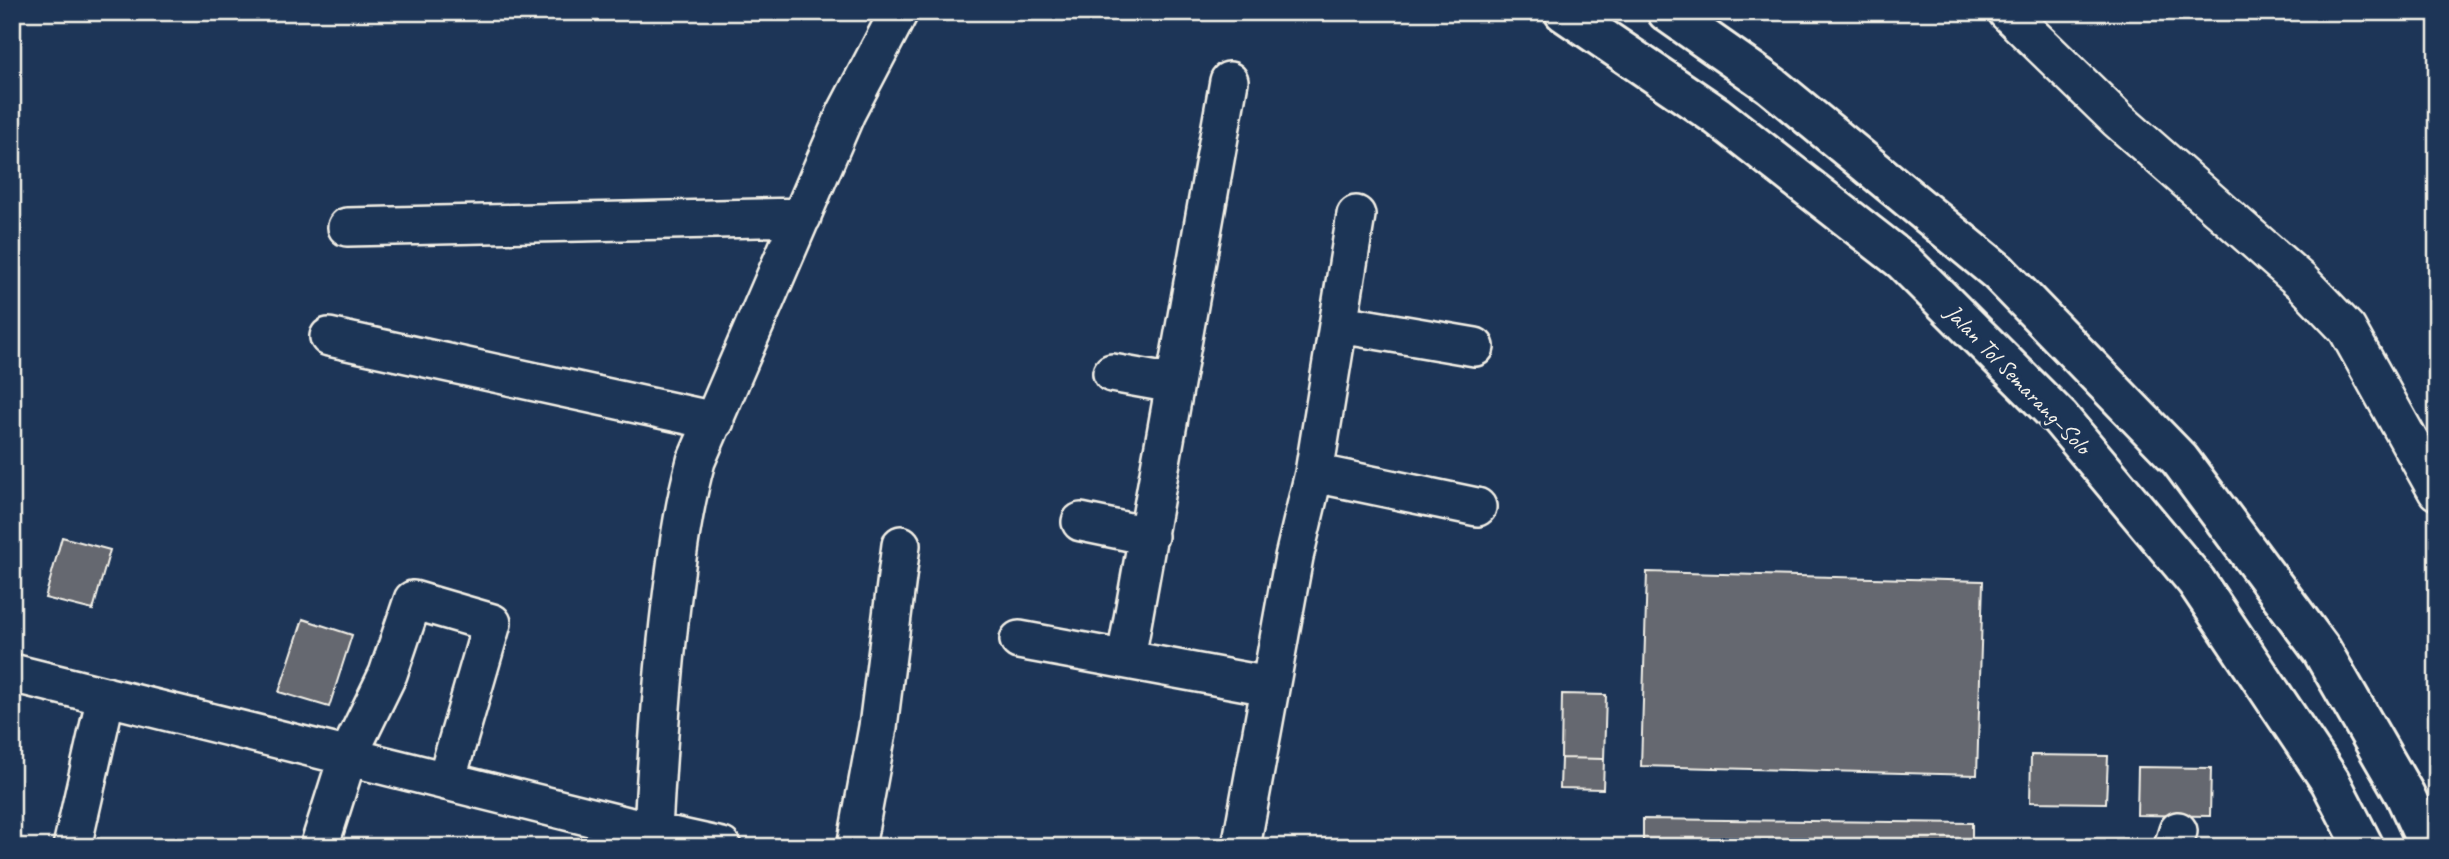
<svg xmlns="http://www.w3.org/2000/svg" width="2449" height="859" font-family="Caveat,sans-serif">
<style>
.building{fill:#65676f;stroke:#f4f1e8;stroke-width:2}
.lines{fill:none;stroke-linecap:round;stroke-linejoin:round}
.minor-casing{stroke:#f4f1e8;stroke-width:42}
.highway-casing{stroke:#f4f1e8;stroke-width:44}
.minor{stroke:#1d3557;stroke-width:37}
.highway{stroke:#1d3557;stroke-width:38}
.labels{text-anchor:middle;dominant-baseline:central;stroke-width:7;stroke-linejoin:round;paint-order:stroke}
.street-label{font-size:24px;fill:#f4f1e8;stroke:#1d3557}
</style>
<rect width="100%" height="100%" fill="#1d3557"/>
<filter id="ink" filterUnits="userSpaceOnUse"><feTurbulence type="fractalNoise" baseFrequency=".0143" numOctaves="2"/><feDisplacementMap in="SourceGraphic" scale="14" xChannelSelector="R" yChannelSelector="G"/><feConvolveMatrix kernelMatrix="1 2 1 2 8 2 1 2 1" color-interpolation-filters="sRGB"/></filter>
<g filter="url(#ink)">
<path class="building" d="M62,537L110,550L93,610L45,598Z
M1647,572L1983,581L1977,775L1641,766Z
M303,619L352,635L329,707L279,692Z
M1562,694L1606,695L1604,759L1561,758Z
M2031,755L2108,756L2106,803L2030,802Z
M1561,758L1604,759L1603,789L1560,788Z
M2138,767L2211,768L2210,816L2137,815Z
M1643,819L1972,823V847H1643Z"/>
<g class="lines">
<defs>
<path id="minor" d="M2007,12L2117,119L2302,282L2347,329L2437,491
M347,227L802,217
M1340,324L1475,347
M329,337L715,421
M1112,373L1174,384
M1314,473L1477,507
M1081,522L1149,536
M1019,640L1269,686
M1126,658L1229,81
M12,673L627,826L722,847
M653,830C657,755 662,680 671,605C677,556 683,508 696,461L846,113L899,12
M72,847L106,696
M319,847L348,756L388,674L413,600L492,623L446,781
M856,847L878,727L901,545
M1241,847L1294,557L1314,473L1356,215
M2173,847L2178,831"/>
<path id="highway" d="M1564,12L1717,116L1903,261L2060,418L2196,581L2330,781L2364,847
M1667,12L1771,85L1998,272L2180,460L2322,651L2405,795L2429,847"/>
</defs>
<use href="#minor" class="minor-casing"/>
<use href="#highway" class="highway-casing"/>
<use href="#minor" class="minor"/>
<use href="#highway" class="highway"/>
</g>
</g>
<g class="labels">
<g class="street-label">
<text transform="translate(2018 379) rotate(46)">Jalan Tol Semarang–Solo</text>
</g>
</g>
<rect width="2449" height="859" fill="none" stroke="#1d3557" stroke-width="42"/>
<rect x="21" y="21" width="2407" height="817" fill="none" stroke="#f4f1e8" stroke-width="2.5" filter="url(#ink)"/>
</svg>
